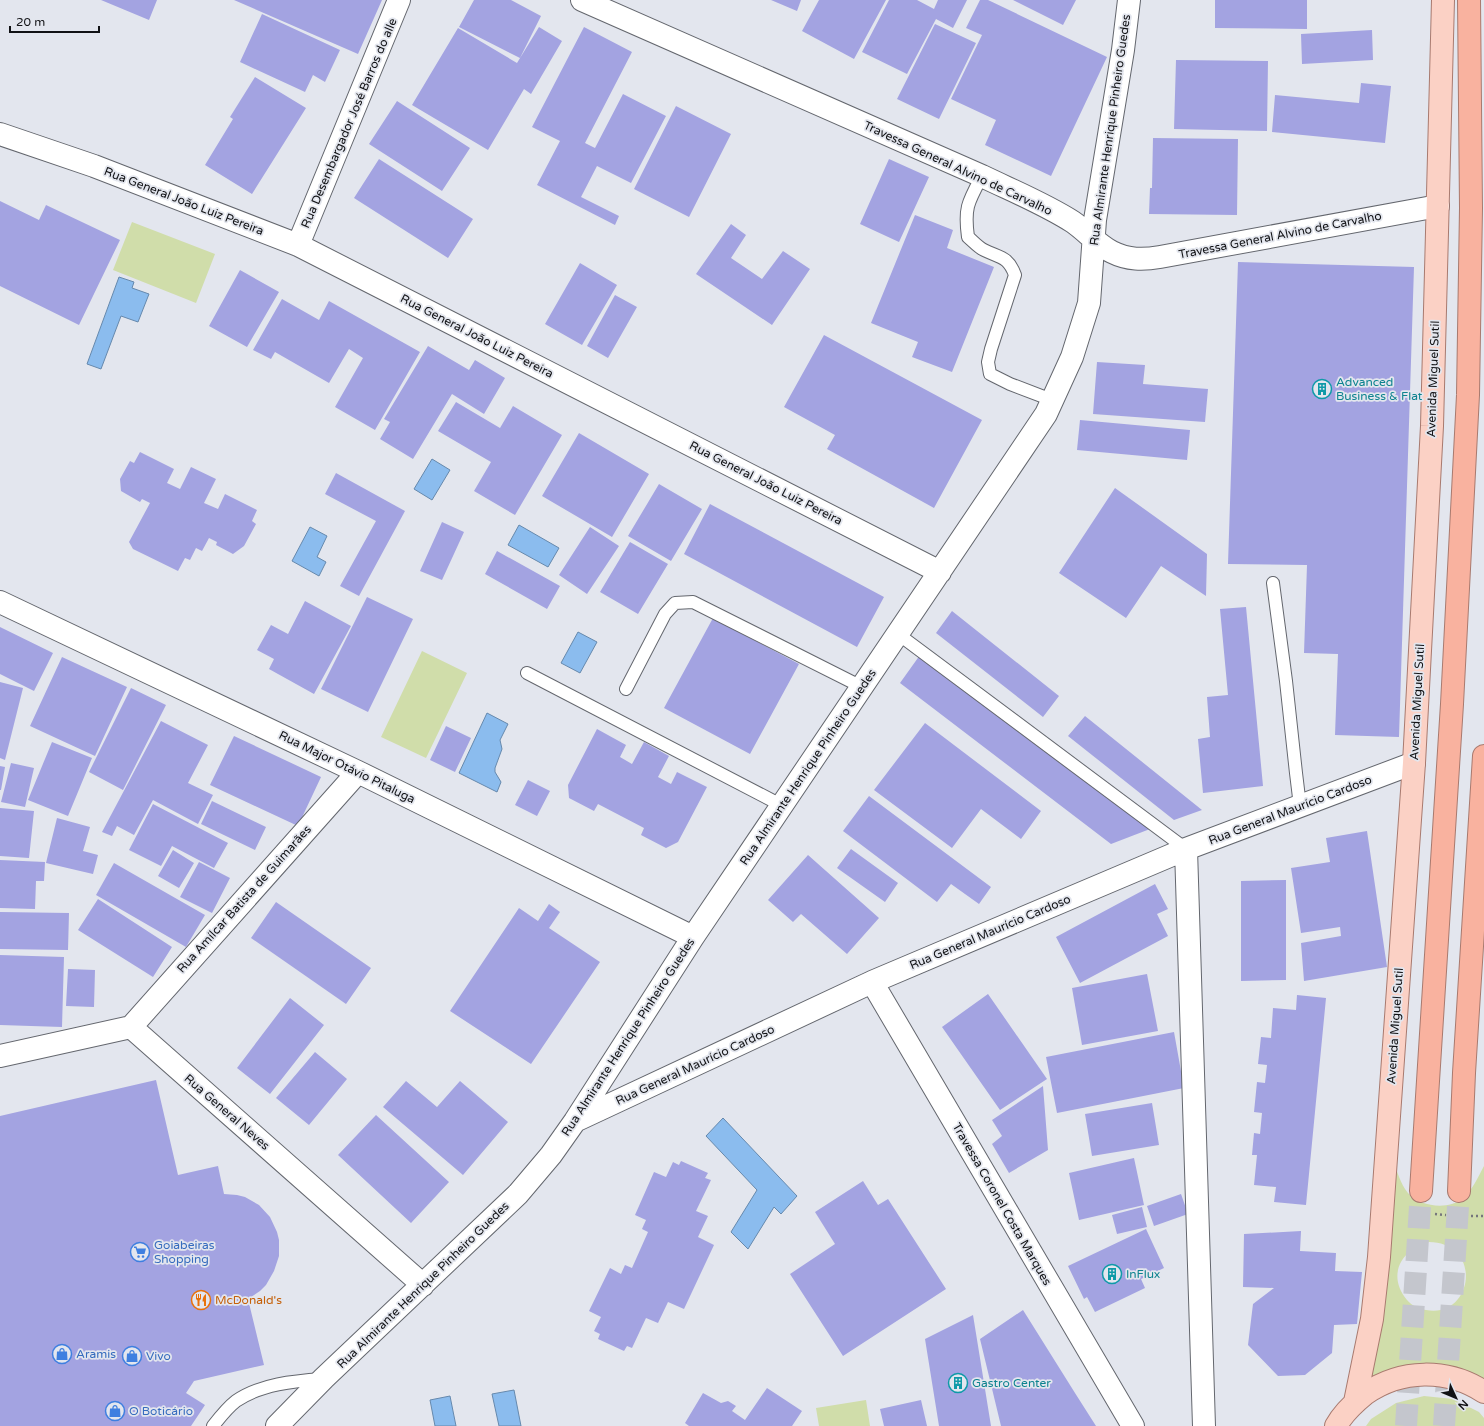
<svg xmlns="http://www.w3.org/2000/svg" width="1484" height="1426" font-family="'Varela Round',sans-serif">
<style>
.green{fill:#d0ddaa;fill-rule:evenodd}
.water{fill:#8bbcee;stroke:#6689ad}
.building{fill:#a3a3e1}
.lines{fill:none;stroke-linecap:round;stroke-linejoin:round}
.highway-tunnel{stroke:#c4c6cd;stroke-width:22;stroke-dasharray:22 11;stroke-linecap:butt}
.lane-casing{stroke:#64676e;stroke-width:14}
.street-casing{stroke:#64676e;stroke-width:24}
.primary-casing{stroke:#a87a6f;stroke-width:24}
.highway-casing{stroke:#a87a6f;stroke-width:24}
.path{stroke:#75767c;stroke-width:2.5;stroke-dasharray:2 3;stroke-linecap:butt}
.lane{stroke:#fff;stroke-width:12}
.street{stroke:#fff;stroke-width:22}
.primary{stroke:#fbd1c5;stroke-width:22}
.highway{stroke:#f9b29f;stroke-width:22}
.labels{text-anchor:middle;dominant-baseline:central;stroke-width:3.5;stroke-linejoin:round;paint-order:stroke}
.street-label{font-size:12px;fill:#111215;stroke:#e3e6ee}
.culture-label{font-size:12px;fill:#0d838f;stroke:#e3e6ee;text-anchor:start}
.shop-label{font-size:12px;fill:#366cbe;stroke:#e3e6ee;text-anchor:start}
.food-label{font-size:12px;fill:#c56008;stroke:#e3e6ee;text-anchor:start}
</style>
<rect width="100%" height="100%" fill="#e3e6ee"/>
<path class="green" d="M132,222L215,254L196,303L113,270Z
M422,651L467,673L426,758L381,737Z
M1393,1159C1397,1171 1400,1183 1408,1193C1420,1207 1448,1210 1462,1199C1472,1191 1478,1177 1484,1166V1389L1453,1374L1359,1396ZM1429,1242C1484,1243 1473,1319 1426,1310C1419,1309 1412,1306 1407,1300C1387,1276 1400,1250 1429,1242Z
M1424,1396L1453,1399L1479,1412L1484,1418V1426H1366L1371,1419L1396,1403Z
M866,1400L870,1426H819L816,1408Z"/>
<path class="water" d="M119,277L134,282L132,288L149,294L138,322L121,316L101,369L87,364Z
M432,459L450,470L432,500L414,489Z
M519,525L559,548L548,567L508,545Z
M310,527L327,536L317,557L326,562L319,576L292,561Z
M578,632L597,642L580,673L561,663Z
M487,713L508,724L500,740L502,749L495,768V772L501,782L497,792L459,773Z
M723,1118L797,1196L781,1214L774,1207L748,1249L731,1232L757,1190L706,1136Z
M514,1390L521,1426H499L492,1394Z
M450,1396L456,1426H435L430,1400Z"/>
<path class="building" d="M101,0H157L149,20Z
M234,0H382L358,54Z
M474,0H511L541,16L520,58L459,27Z
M771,0H801L797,11Z
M819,0H886L854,59L802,31Z
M889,0H917L934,9L938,0H967L953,28L936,19L907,74L862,52Z
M980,0H988L1107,57L1051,176L985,145L996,120L951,99L982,35L966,28Z
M1013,0H1076L1063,25Z
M1215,0H1307V29L1215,28Z
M262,14L340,50L325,82L313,75L305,92L240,62Z
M935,24L976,43L939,119L897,99Z
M539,27L562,41L531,94L524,89L488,150L412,105L458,28L517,63Z
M584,27L632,52L585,143L595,148L623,94L666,116L631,183L597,166L581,197L619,216L615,225L537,185L560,141L532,127Z
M1372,30L1373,60L1302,64L1301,34Z
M1176,60L1268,61L1267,131L1174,129Z
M255,77L306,108L252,194L205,165L233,119L230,117Z
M1361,83L1391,86L1385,143L1272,132L1275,95L1359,103Z
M397,101L470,148L442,191L369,144Z
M676,106L731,134L689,217L634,189Z
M1153,138L1238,139L1237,215L1149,214L1150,188H1152Z
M379,159L473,219L448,258L354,198Z
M889,159L929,177L899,242L860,224Z
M0,201L39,220L46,205L120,240L79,325L0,286Z
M915,215L953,230L947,248L994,267L952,372L912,357L918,342L871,323Z
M731,224L746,235L731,258L762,279L783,251L810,269L772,325L696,274Z
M1238,262L1414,267L1399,737L1335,735L1338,654L1304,653L1307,565L1228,564Z
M580,263L617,285L582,345L545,324Z
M240,270L279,292L247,347L209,326Z
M615,295L637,307L608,358L587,346Z
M282,299L319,320L329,301L420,352L375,430L335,407L363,358L349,349L329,383L275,352L271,359L253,350Z
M824,335L982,420L934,508L827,449L835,435L784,407Z
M428,346L469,370L475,360L505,378L484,414L452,394L413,459L380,439L390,422L384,419Z
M1097,362L1145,365L1143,384L1208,389L1205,422L1093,414Z
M456,402L500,428L513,406L562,435L515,515L474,491L491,462L438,431Z
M1080,420L1190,430L1187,460L1077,450Z
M579,433L649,474L612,537L542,496Z
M140,452L174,469L167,483L180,489L191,467L216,479L204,503L218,509L225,494L257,510L252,521L256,524L244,546L233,554L216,545L217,542L209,538L202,551L196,548L190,560L185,558L178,571L133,549L129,542L150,503L142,499L140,502L121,491L120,479L130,461L134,463Z
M336,473L405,511L359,596L340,586L376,521L325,494Z
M659,484L702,509L671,561L628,536Z
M1115,488L1207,554L1206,596L1161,566L1126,618L1059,573Z
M710,504L884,597L857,647L684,554Z
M442,522L464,532L442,580L420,571Z
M590,527L619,546L587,594L559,575Z
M630,542L668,564L638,614L600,592Z
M497,551L560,586L547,609L485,574Z
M367,597L413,619L368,712L321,689Z
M305,601L351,626L314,694L269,669L274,659L257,650L271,625L288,634Z
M1246,607L1263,786L1203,793L1198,739L1210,737L1207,697L1228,695L1220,609Z
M952,611L1059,696L1043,717L936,633Z
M713,618L799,664L750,754L664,708Z
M0,627L53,653L34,691L0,674Z
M920,655L1150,829L1111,844L900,683Z
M62,657L127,687L95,756L30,726Z
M0,682L23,688L5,760L0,758Z
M131,688L166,705L123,790L89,772Z
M1085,716L1202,810L1174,820L1068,736Z
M161,721L208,745L188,783L213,795L198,824L153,800L134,835L117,826L112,836L102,832Z
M925,723L1041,811L1021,839L981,809L952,848L874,790Z
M446,726L471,738L455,772L430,760Z
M597,729L626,745L620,757L632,764L644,742L669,756L658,777L671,784L677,772L707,787L678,842L666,848L641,835L644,828L598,804L594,811L569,798L568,785Z
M234,736L321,777L298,826L210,785Z
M52,742L92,758L68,816L28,800Z
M11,763L34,768L25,807L1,802Z
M0,766L5,767L1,790H0Z
M528,780L550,791L537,816L515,805Z
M869,796L991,887L979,904L951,884L937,902L843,831Z
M212,801L266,827L255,850L201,824Z
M153,804L228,843L214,868L172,846L161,866L129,850Z
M0,808L34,811L29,858L0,856Z
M57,818L90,827L83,851L98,855L93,874L46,863Z
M1367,831L1387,967L1304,981L1301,943L1341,936L1340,927L1301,933L1291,868L1330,862L1326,838Z
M851,849L898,883L885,902L837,868Z
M173,850L194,863L179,888L158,876Z
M808,855L879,918L847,954L801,914L793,922L768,900Z
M0,860L45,862L44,881H36L35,909L0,908Z
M199,862L230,878L212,913L180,897Z
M114,863L205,915L186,947L96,895Z
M1286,880V980L1241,981V881Z
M1155,884L1168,909L1157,914L1168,936L1080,983L1056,937Z
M98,899L172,947L153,977L78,930Z
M276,902L371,968L346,1004L251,938Z
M549,904L560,912L549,928L600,962L531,1064L450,1011L519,908L538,921Z
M0,912L69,913L68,950L0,949Z
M0,955L64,957L62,1027L0,1025Z
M68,969L95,970L94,1007L66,1006Z
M1147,974L1158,1031L1082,1045L1072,988Z
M988,994L1047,1079L1000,1110L942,1027Z
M1297,995L1326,998L1306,1205L1274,1202L1276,1187L1254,1185L1257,1155H1252L1254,1133L1260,1134L1262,1113L1254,1112L1257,1082L1265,1083L1267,1065L1258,1064L1261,1037L1271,1038L1273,1008L1296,1010Z
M290,998L324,1025L270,1094L237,1068Z
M1174,1032L1184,1088L1057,1113L1046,1057Z
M315,1052L347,1079L309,1125L276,1098Z
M156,1080L178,1175L218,1166L224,1194L237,1195L245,1197L259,1205L270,1217L277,1232L279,1240V1256L274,1271L266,1285L260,1291L248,1299L264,1365L194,1381L186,1393L205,1405L191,1426H0V1116Z
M406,1081L437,1107L460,1081L508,1122L463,1175L383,1107Z
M1043,1086L1048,1150L1009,1173L992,1144L1002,1136L992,1120Z
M1152,1103L1159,1145L1092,1156L1085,1114Z
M376,1115L449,1182L411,1223L338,1155Z
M1134,1158L1144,1205L1079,1220L1069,1173Z
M681,1161L708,1173L705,1178L711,1180L696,1211L708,1216L698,1237L714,1245L684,1309L668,1302L658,1323L646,1318L632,1348L627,1346L624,1351L598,1339L600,1334L594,1331L601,1317L589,1311L610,1268L621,1274L625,1265L632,1268L648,1232L642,1229L646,1220L635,1215L654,1172L666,1177L673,1162L679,1165Z
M863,1181L878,1205L888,1199L946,1289L843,1356L790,1274L835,1244L815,1212Z
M1181,1194L1188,1214L1154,1226L1147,1206Z
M1142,1207L1147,1227L1117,1234L1112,1215Z
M1146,1229L1164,1268L1141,1279L1145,1288L1095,1312L1087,1297L1084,1299L1068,1266Z
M1301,1231L1300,1251L1336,1253L1335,1271L1362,1272L1357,1324L1334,1325L1332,1353L1305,1375L1278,1376L1248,1345L1253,1304L1274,1288L1243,1287L1244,1234Z
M1023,1310L1075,1393L1096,1426H1001L980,1339Z
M973,1315L991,1426H939L925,1339Z
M767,1388L802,1411L792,1426H689L685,1423L703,1393L721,1403L728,1401L736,1406L732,1411L745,1420Z
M921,1400L927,1426H884L880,1409Z"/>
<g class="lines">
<path class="highway-tunnel" d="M1406,1426L1421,1191
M1444,1426L1459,1191"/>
<defs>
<path id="lane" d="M982,176C968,202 964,208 968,237C973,241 978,247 984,250C1000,258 1008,256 1015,275L991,349L988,362L990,374L1010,384L1052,400
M1273,583L1286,681L1296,773L1300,806
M898,634L1186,849
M527,673L781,805
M626,689L665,614L675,603L693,602L862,687
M213,1426C220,1417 227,1408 236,1401C261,1384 294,1381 323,1379"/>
<path id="street" d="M582,0L982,176C1013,191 1045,204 1073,222C1086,231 1098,245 1112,252C1128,260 1143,260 1160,257L1438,206
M0,134L94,166L298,245L940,572
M298,245L399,0
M0,602L358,772L693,937
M1186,849L1204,1426
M872,982L1133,1426
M131,1027L358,772
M0,1056L131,1027L423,1285
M575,1121L872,982L1186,849L1414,763
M277,1426L324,1378L518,1194L551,1155L575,1121L693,937L1046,414L1072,357L1089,303L1095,220L1123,50L1129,0"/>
<path id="primary" d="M1355,1402L1372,1319L1379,1257L1414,763L1432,426L1443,0
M1336,1426C1343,1413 1354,1403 1365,1394C1401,1369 1447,1368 1484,1392"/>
<path id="highway" d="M1421,1191L1452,704L1468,395L1471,208L1469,0
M1459,1191L1464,1073L1484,756"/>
</defs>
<use href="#lane" class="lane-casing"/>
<use href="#street" class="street-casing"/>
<use href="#primary" class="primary-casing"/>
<use href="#highway" class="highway-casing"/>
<path class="path" d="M1435,1214L1446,1215
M1471,1216H1484"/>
<use href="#lane" class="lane"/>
<use href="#street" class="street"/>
<use href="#primary" class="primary"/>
<use href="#highway" class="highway"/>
</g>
<defs>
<symbol id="building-ring" viewBox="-11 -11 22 22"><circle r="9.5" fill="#e3e6ee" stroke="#0f9aa8" stroke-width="1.5"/><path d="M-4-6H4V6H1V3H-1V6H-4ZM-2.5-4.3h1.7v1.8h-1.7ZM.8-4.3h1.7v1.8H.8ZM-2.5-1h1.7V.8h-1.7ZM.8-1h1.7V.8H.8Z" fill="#0f9aa8"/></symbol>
<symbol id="supermarket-ring" viewBox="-11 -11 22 22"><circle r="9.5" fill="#e3e6ee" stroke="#3f7fe0" stroke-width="1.5"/><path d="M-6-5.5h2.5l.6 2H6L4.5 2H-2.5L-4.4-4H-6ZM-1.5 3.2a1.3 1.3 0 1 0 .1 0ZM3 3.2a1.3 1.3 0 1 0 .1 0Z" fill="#3f7fe0"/></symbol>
<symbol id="restaurant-ring" viewBox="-11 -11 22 22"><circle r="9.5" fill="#e3e6ee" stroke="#e8710a" stroke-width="1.5"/><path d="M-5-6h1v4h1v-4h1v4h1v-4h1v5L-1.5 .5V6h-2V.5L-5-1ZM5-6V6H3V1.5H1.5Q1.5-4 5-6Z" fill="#e8710a"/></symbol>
<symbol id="shop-ring" viewBox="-11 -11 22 22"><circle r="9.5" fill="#e3e6ee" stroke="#3f7fe0" stroke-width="1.5"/><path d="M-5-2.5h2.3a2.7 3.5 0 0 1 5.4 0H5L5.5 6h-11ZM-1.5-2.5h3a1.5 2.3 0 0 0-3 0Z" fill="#3f7fe0"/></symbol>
</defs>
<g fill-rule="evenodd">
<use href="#building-ring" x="1311" y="378" width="22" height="22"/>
<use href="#supermarket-ring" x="129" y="1241" width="22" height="22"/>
<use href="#building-ring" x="1101" y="1263" width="22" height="22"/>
<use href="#restaurant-ring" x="190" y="1289" width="22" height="22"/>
<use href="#shop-ring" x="51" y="1343" width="22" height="22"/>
<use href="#shop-ring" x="121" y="1345" width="22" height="22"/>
<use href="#building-ring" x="947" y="1372" width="22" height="22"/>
<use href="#shop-ring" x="104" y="1400" width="22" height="22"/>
</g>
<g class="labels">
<g class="street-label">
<text transform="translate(349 123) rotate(-67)">Rua Desembargador José Barros do alle</text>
<text transform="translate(1110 130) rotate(-82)">Rua Almirante Henrique Pinheiro Guedes</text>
<text transform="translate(958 168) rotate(25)">Travessa General Alvino de Carvalho</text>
<text transform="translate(184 201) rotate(21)">Rua General João Luiz Pereira</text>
<text transform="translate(1280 235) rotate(-11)">Travessa General Alvino de Carvalho</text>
<text transform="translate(477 336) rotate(27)">Rua General João Luiz Pereira</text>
<text transform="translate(1433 379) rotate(-88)">Avenida Miguel Sutil</text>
<text transform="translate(766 483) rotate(27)">Rua General João Luiz Pereira</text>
<text transform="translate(1417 702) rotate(-87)">Avenida Miguel Sutil</text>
<text transform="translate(347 767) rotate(26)">Rua Major Otávio Pitaluga</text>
<text transform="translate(808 767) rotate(-56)">Rua Almirante Henrique Pinheiro Guedes</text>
<text transform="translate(1290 810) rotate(-21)">Rua General Maurício Cardoso</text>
<text transform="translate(244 899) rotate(-48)">Rua Amílcar Batista de Guimarães</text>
<text transform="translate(990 932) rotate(-23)">Rua General Maurício Cardoso</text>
<text transform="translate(1395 1026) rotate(-86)">Avenida Miguel Sutil</text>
<text transform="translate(628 1037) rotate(-57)">Rua Almirante Henrique Pinheiro Guedes</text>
<text transform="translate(695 1065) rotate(-25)">Rua General Maurício Cardoso</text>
<text transform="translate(227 1112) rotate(41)">Rua General Neves</text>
<text transform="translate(1002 1204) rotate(60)">Travessa Coronel Costa Marques</text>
<text transform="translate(423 1285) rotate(-44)">Rua Almirante Henrique Pinheiro Guedes</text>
</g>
<g class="culture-label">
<text x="1336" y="382">Advanced<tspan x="1336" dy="14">Business &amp; Flat</tspan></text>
<text x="1126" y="1274">InFlux</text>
<text x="972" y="1383">Gastro Center</text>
</g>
<g class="shop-label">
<text x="154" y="1245">Goiabeiras<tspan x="154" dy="14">Shopping</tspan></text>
<text x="76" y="1354">Aramis</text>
<text x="146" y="1356">Vivo</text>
<text x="129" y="1411">O Boticário</text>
</g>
<g class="food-label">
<text x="215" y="1300">McDonald's</text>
</g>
</g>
<g transform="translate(1456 1398) rotate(134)" stroke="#e3e6ee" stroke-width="3" paint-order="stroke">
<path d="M0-3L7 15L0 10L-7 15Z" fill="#111215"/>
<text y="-6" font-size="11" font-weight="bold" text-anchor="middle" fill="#111215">N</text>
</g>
<path d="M10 26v6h89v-6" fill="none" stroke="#111215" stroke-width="2"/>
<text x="16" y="26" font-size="12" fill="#111215" stroke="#e3e6ee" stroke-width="3" paint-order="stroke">20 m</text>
</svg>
